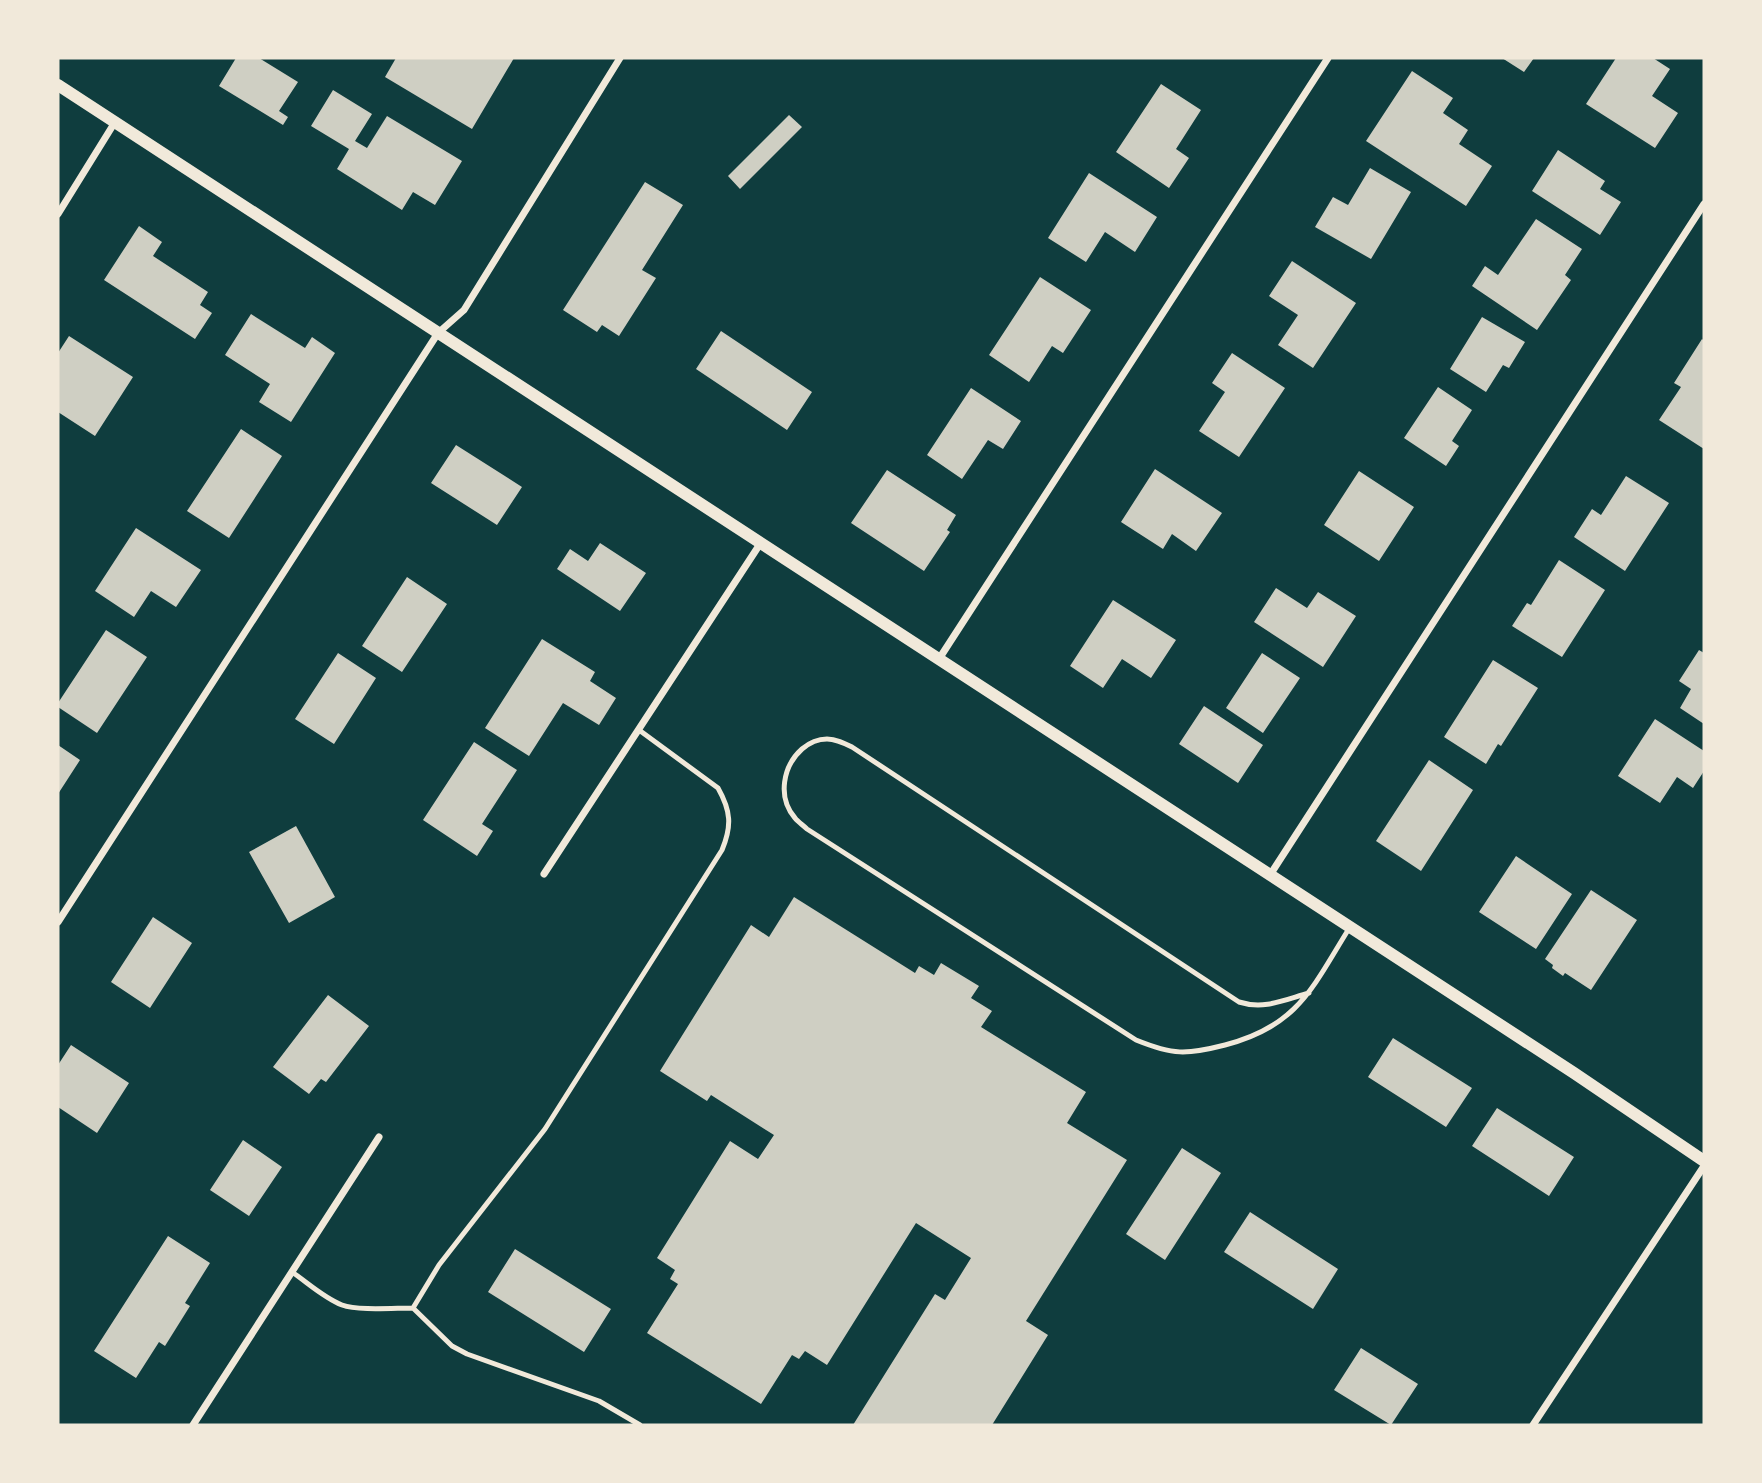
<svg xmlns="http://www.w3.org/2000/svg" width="1762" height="1483" font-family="'Times New Roman',serif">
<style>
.building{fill:#cfcfc3}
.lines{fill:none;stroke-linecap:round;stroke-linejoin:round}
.service{stroke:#f1e9da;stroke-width:5}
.minor{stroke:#f1e9da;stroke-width:7}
.tertiary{stroke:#f1e9da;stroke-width:12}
</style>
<rect width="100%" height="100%" fill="#0f3d3e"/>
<path class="building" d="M236,58H259L298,82L279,111L288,117L283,125L219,86Z
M396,58H514L472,129L385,77Z
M1502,58H1534L1524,72Z
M1616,58H1653L1670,69L1652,96L1678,113L1655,148L1586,104Z
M1412,71L1453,98L1443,113L1468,130L1459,144L1492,166L1466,206L1366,141Z
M1161,84L1201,110L1176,149L1189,158L1169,188L1116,152Z
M333,90L372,114L355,141L367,148L387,116L462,161L435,205L413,192L402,210L337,169L349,149L311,126Z
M789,115L802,127L740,189L728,176Z
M1558,150L1605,181L1600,189L1621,202L1600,235L1532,191Z
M1370,168L1411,192L1371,259L1315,227L1333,197L1348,205Z
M1089,173L1157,217L1135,252L1105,232L1086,262L1048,238Z
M645,182L683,205L642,270L656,278L619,336L602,325L597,332L563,310Z
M1536,219L1582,249L1565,275L1571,280L1537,330L1472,286L1485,266L1498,275Z
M139,226L162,242L153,256L208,292L200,305L212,313L195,339L104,280Z
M1292,261L1356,303L1313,368L1278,345L1298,315L1269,296Z
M1040,277L1091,310L1063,353L1052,346L1029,382L989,355Z
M251,314L305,348L312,337L335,353L291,422L259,402L270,384L225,355Z
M1482,317L1525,342L1509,368L1503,365L1486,392L1450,369Z
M721,331L812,392L787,430L696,369Z
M69,336L133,377L95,436L58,412V353Z
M1702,339L1704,341V449L1659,420L1681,387L1674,383Z
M1232,353L1285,388L1239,457L1199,431L1225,392L1212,383Z
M1438,387L1472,410L1452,441L1459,446L1446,466L1404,438Z
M971,388L1021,421L1003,449L988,440L962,479L927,455Z
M241,429L282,456L229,538L187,511Z
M456,445L522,487L497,525L431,483Z
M1155,469L1222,513L1196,551L1172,534L1163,549L1121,522Z
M887,470L956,515L947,530L950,532L924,571L851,523Z
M1359,471L1414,507L1379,561L1324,525Z
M1626,476L1669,503L1625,571L1574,537L1592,509L1601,515Z
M136,528L201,570L176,607L151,591L134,617L95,591Z
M600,543L646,573L620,611L557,569L570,549L588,561Z
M1559,560L1605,590L1562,657L1512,626L1527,603L1531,605Z
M407,577L447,604L402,672L362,646Z
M1276,588L1307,608L1318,592L1356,616L1323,667L1254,622Z
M1113,600L1176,640L1151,678L1122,659L1103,688L1070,666Z
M106,630L147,657L97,733L58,707V703Z
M542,639L595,672L590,681L616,698L599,725L563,703L529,756L485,728Z
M1699,650L1704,653V724L1680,708L1691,689L1679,681Z
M338,653L376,678L334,744L295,719Z
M1262,653L1300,678L1263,733L1226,708Z
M1493,660L1538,688L1501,746L1498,744L1486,764L1444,737Z
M1204,706L1263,745L1238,783L1179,744Z
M1655,719L1704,751V771L1693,788L1677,777L1660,803L1618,776Z
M474,742L517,770L482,824L493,831L477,856L423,820Z
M58,745L80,760L58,794Z
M1429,760L1473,790L1421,871L1376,841Z
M296,826L335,897L289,923L249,852Z
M1516,856L1572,894L1536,949L1479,912Z
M1591,890L1637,920L1591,990L1565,973L1563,976L1552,968L1553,965L1545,959Z
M794,897L915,973L919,966L934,975L941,963L979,986L971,998L992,1011L981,1027L1086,1092L1067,1123L1127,1160L1026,1321L1048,1335L992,1425H853L935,1294L945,1300L971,1258L916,1223L827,1365L805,1351L799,1359L792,1355L761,1404L647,1333L678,1284L670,1279L675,1270L657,1258L730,1141L758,1159L774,1135L711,1095L707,1101L660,1071L751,925L769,937Z
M153,917L192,943L150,1008L111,982Z
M328,995L369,1026L326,1082L321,1079L309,1094L273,1067Z
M1393,1038L1472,1088L1446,1127L1368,1077Z
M71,1045L129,1083L97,1133L58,1107V1065Z
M1497,1108L1574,1157L1549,1196L1472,1146Z
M243,1140L282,1167L249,1216L210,1190Z
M1182,1148L1221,1173L1165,1260L1126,1234Z
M1250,1212L1338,1269L1313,1309L1224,1252Z
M168,1236L210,1263L185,1303L190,1306L165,1346L159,1342L136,1378L94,1351Z
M515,1249L611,1309L584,1352L488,1292Z
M1361,1348L1418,1384L1391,1425L1334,1390Z"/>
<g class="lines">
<path class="service" d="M1309,993C1284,1000 1264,1010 1239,1002L852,747C844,743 836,739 827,739C817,739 809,743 802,749C783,766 777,797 795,818C798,822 803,825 807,829L1136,1040C1173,1055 1186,1055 1225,1045C1299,1026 1313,986 1350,927
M292,1272C308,1283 324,1298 342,1305C358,1311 394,1308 413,1308L439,1265L545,1129L722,850C732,826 731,811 718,788L639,730
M413,1308L452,1346L467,1354L599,1401L640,1425"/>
<path class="minor" d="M58,214L115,122
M939,659L1328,58
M544,874L760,544
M1270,875L1704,204
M58,922L438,333L464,310L620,58
M193,1425L379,1137
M1533,1425L1704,1166"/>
<path class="tertiary" d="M58,85L1574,1073L1704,1161"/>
</g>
<rect width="1762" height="1483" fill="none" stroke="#f1e9da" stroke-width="119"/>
</svg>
